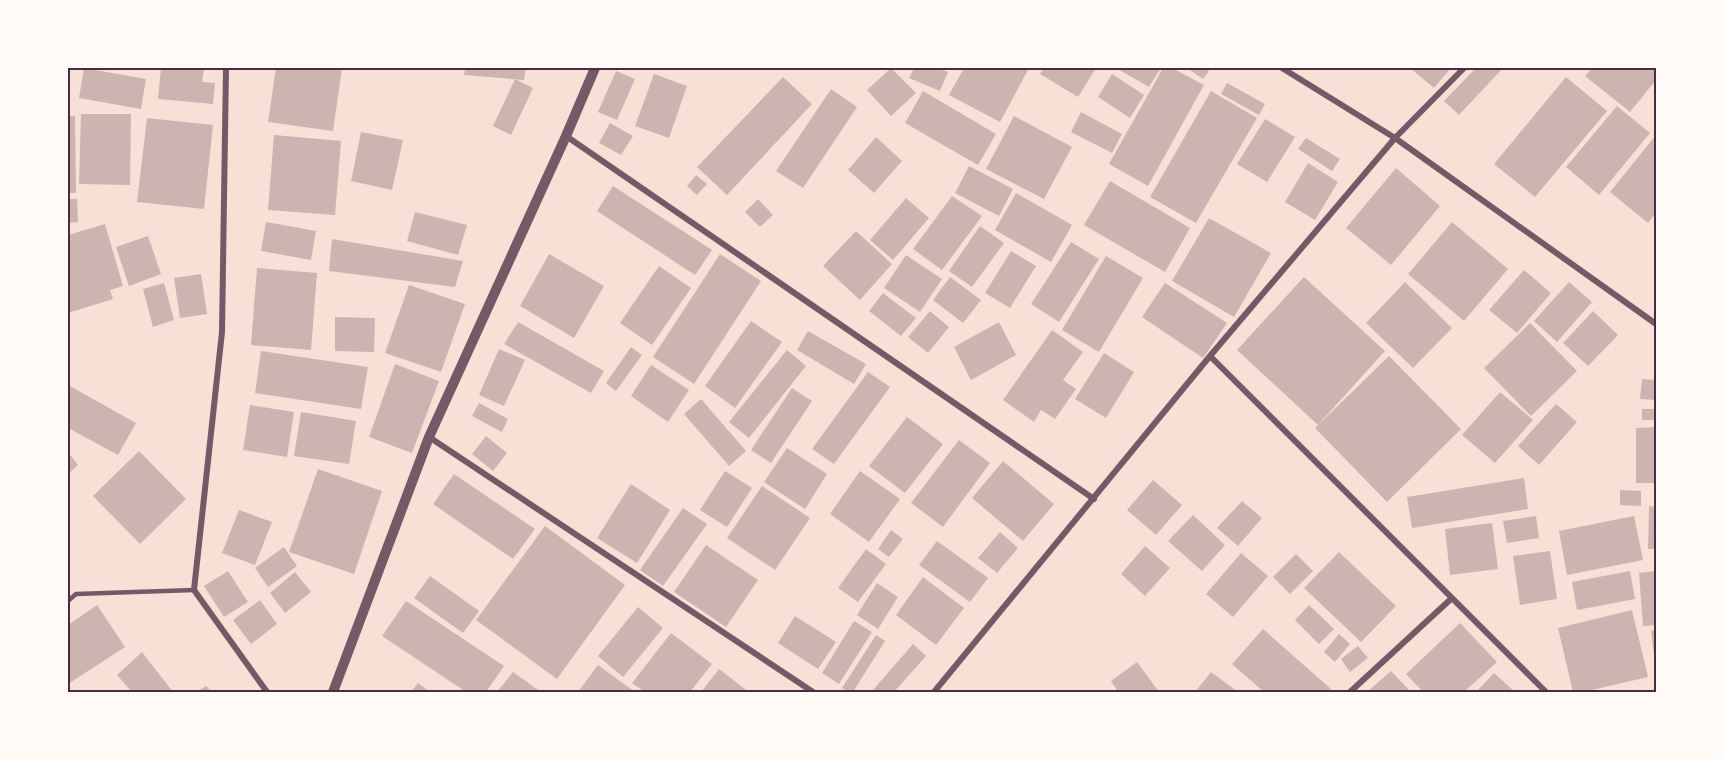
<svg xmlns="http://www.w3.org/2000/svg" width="1724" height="760" font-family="Rubik,sans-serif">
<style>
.building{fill:#ccb4b1}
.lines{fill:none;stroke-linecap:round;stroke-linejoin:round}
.service{stroke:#755966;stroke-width:4.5}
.minor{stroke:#755966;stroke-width:6}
.tertiary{stroke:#755966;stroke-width:10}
.neatline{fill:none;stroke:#4a2c40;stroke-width:2}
</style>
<rect width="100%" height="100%" fill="#f7e1d7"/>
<path class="building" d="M84,68L146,79L141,109L79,98Z
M161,68H204L202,82L215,83L213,104L158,99Z
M276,68H342L333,131L268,122Z
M465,68H526L524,80L464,75Z
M891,68L916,93L891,116L867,90Z
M914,68H937L948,72L940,91L909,78Z
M964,68H1029L1000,122L949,95Z
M1044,68H1096L1078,97L1040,74Z
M1116,68H1161L1149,87Z
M1163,68H1172L1204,85L1148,186L1109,164Z
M1187,68H1204L1209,71L1203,79Z
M1410,68H1451L1434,88Z
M1476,68H1503L1459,115L1444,101Z
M1592,68H1656V80L1630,112L1585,76Z
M616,71L635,79L617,120L598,112Z
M654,74L687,86L669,138L635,126Z
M1112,74L1144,95L1130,118L1098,97Z
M783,77L812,104L727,195L697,167Z
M1566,77L1607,111L1535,197L1494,164Z
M515,79L533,88L511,135L493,126Z
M1227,83L1265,104L1259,115L1221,94Z
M831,89L857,107L803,188L776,171Z
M923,91L996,134L978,165L905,123Z
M1211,91L1257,118L1196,223L1150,197Z
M1617,106L1650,133L1599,195L1566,167Z
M1081,112L1122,134L1112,153L1071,132Z
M81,114H131L130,185L79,184Z
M68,116H75L76,193H68Z
M1014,116L1072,147L1044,199L986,169Z
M147,118L213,125L204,209L137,202Z
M1265,119L1295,137L1267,182L1237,164Z
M610,123L633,136L621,155L599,143Z
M361,132L403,140L392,190L351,181Z
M274,135L341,141L335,215L268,210Z
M1656,135V213L1648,223L1610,192Z
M876,137L902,161L874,193L848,170Z
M1306,138L1340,159L1332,171L1298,149Z
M1308,163L1338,182L1315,220L1285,202Z
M969,166L1013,189L999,216L955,193Z
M1396,168L1440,206L1391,265L1346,228Z
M696,175L707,184L697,195L687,186Z
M1110,181L1190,228L1165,272L1084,225Z
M613,186L712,250L695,275L597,211Z
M1016,193L1072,225L1051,262L995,230Z
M952,196L982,216L942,270L913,249Z
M906,198L929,218L893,260L870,240Z
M68,199H77L78,222L68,223Z
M758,199L773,215L760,227L745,212Z
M415,212L467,225L458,255L407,241Z
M1209,218L1271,253L1234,317L1172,281Z
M266,222L316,231L311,260L261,251Z
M1452,222L1508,269L1464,321L1408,274Z
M105,224L123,286L110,290L113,299L68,313V235Z
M980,226L1004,243L972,287L949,271Z
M856,231L892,264L860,300L823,266Z
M148,236L161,274L129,286L116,247Z
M332,239L463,261L455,287L329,271Z
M1071,242L1099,259L1059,322L1031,304Z
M1011,251L1036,266L1010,308L985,293Z
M549,254L604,286L574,338L520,306Z
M720,254L761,281L694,384L653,357Z
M906,255L942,279L920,312L884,288Z
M1106,256L1143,278L1099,352L1062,330Z
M659,266L691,288L652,345L620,323Z
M257,268L317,273L311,350L251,345Z
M1524,270L1551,293L1517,333L1489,310Z
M201,274L207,314L180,318L174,278Z
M950,277L981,300L963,323L933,300Z
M1304,277L1385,351L1318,425L1237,350Z
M1405,282L1452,328L1413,368L1366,323Z
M1569,282L1592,302L1557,342L1534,321Z
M164,283L174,320L153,327L143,289Z
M1165,283L1227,323L1203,358L1142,317Z
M409,285L465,304L441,372L385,353Z
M883,293L916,318L901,336L869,311Z
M930,311L949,327L928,353L908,337Z
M1593,311L1618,335L1588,366L1563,343Z
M335,317L375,318L374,352L335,351Z
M751,321L782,342L735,408L705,386Z
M518,322L604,371L591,393L504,344Z
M999,322L1016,355L971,380L954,347Z
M1530,323L1577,371L1531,416L1484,368Z
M1052,330L1083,352L1063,380L1076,389L1055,419L1041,410L1034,422L1003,400Z
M808,331L866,364L854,384L797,350Z
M631,347L642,355L616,391L606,383Z
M499,349L525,360L504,406L479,395Z
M787,350L806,366L749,438L729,422Z
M261,351L368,367L361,409L255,393Z
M1104,353L1134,372L1106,418L1075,399Z
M1389,356L1461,429L1387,502L1315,428Z
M395,364L439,381L412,453L369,437Z
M651,365L689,390L668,422L631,396Z
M868,372L890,387L834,464L812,449Z
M1642,379L1656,380V400L1640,399Z
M68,385L136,423L118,455L68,428Z
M792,388L812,401L771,463L751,450Z
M1500,392L1533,420L1495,463L1462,435Z
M701,399L746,451L729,466L684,414Z
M479,403L508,419L502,432L472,416Z
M1556,404L1577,422L1539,465L1518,446Z
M250,405L294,412L287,457L243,450Z
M1642,409H1656V420H1642Z
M301,412L356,421L349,464L294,456Z
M907,417L943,444L905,493L869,466Z
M1656,427V483H1636V428Z
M486,436L507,453L493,471L472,454Z
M959,440L990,463L943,527L911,503Z
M787,448L827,474L805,509L764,482Z
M139,451L186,499L140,544L93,496Z
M68,452L78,465L68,474Z
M1003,461L1054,504L1023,541L972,498Z
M318,469L382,491L354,574L289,552Z
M725,471L752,488L727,527L700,510Z
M860,471L900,499L869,542L830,514Z
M454,474L535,529L513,559L433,504Z
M1524,478L1528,509L1412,528L1407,497Z
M1153,480L1182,505L1156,535L1127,510Z
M631,484L670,510L637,563L597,538Z
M762,486L810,518L775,570L727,538Z
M1620,490L1641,491V506L1620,505Z
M1242,501L1262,518L1238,546L1217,528Z
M1649,506L1656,507V549H1648Z
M683,508L707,524L663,586L640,570Z
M239,510L272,522L255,565L222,553Z
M1193,515L1225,545L1202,571L1168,541Z
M1536,516L1539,538L1507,543L1503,521Z
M1634,516L1643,560L1567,575L1559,531Z
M1492,523L1498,569L1450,575L1445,529Z
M545,526L625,585L557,679L476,620Z
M891,530L903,539L889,557L878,549Z
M1000,532L1018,548L997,573L978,558Z
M937,541L988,578L970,602L919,565Z
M706,545L758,580L726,627L674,592Z
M1145,546L1170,568L1145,596L1121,574Z
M284,547L297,566L268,587L255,568Z
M866,549L886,564L858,602L838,588Z
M1550,551L1557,599L1520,605L1513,556Z
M1339,552L1396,606L1361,642L1304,588Z
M1241,553L1268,576L1233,617L1206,594Z
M1296,554L1313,571L1290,594L1273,577Z
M228,571L248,602L224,617L204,586Z
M1630,571L1635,599L1577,610L1572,582Z
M1656,571V625L1643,626L1639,573Z
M295,572L311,592L285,613L270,593Z
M430,576L479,611L463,633L414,598Z
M923,577L964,608L936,645L896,615Z
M877,583L898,597L878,629L857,615Z
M260,600L277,624L251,644L233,620Z
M406,601L504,666L486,692H466L382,636Z
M97,605L125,647L68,684V625Z
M1309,605L1334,629L1319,644L1295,620Z
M638,607L663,628L623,677L598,656Z
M1632,610L1648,677L1583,692H1573L1558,628Z
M795,616L836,642L818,669L778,643Z
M854,621L872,632L839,684L822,673Z
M1460,623L1497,662L1464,692H1423L1406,674Z
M1263,629L1331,689L1328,692H1264L1232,664Z
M1656,630V663H1655L1651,631Z
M671,633L712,664L690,692H645L632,683Z
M1339,634L1350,644L1335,662L1324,652Z
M876,635L885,641L853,692H849L842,688Z
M913,644L926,656L894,692H875L873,690Z
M1358,646L1368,658L1350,672L1341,659Z
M142,652L173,692H132L117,675Z
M1137,662L1159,692H1118L1111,681Z
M598,665L635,692H578Z
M719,669L749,692H701Z
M1391,671L1411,692H1367Z
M513,672L541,692H497Z
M1211,672L1238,692H1195Z
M1494,673L1515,692H1476Z
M418,683L430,692H411Z
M206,686L212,692H197Z"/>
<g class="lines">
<path class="service" d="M68,601L76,594L194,590"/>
<path class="minor" d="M226,68L222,332L194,590L267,692
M1282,68L1395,138L1656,324
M566,136L1094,499
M1210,356L1546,692
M429,437L813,692
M934,692L1210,356L1395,138L1464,68
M1350,692L1452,598"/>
<path class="tertiary" d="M333,692L429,437L566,136L595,68"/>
</g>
<rect width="1724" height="760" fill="none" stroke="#fffaf5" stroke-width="138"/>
<rect x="69" y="69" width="1586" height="622" class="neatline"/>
</svg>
